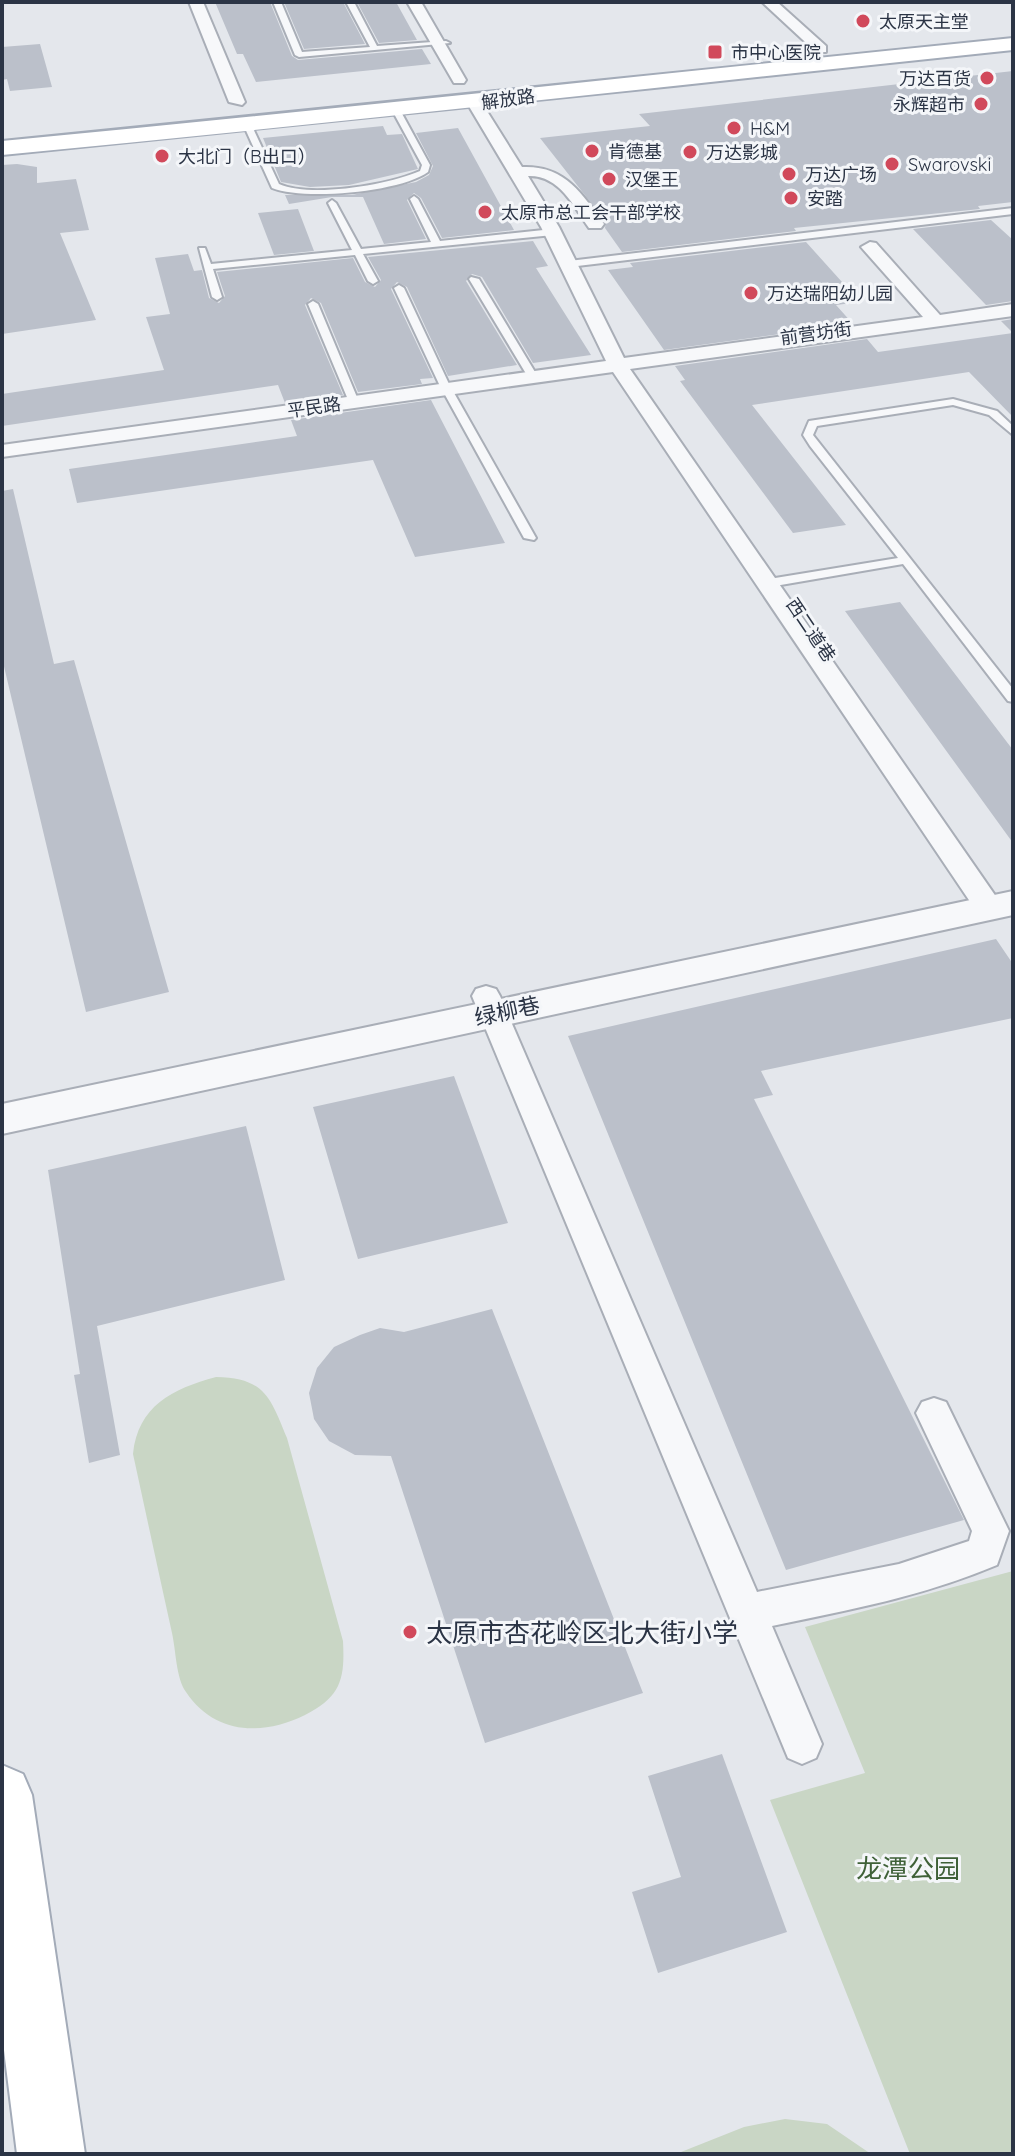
<svg xmlns="http://www.w3.org/2000/svg" width="1015" height="2156" font-family="Quicksand,'Noto Sans SC',sans-serif">
<style>
.green{fill:#c9d6c5}
.building{fill:#bbc0ca}
.lines{fill:none;stroke-linecap:round;stroke-linejoin:round}
.service-casing{stroke:#a9aeb7;stroke-width:4}
.minor-casing{stroke:#a9aeb7;stroke-width:4}
.tertiary-casing{stroke:#a9aeb7;stroke-width:4}
.primary-casing{stroke:#a3abb8;stroke-width:4}
.service{fill:#f7f8fa;fill-rule:evenodd}
.minor{fill:#f7f8fa;fill-rule:evenodd}
.tertiary{fill:#f7f8fa;fill-rule:evenodd}
.primary{fill:#fff;fill-rule:evenodd}
.poi-dot{fill:#d1495b;stroke:#f4f6f9;stroke-width:3}
.labels{text-anchor:middle;dominant-baseline:central;stroke-width:6;stroke-linejoin:round;paint-order:stroke}
.far-poi-label{font-size:18px;fill:#2b3445;stroke:#f4f6f9;text-anchor:start}
.far-street-label{font-size:18px;fill:#2b3445;stroke:#f4f6f9}
.street-label{font-size:22px;fill:#2b3445;stroke:#f4f6f9}
.near-poi-label{font-size:26px;fill:#2b3445;stroke:#f4f6f9;text-anchor:start}
.near-park-label{font-size:26px;fill:#3f6138;stroke:#f4f6f9}
</style>
<rect width="100%" height="100%" fill="#e4e7ec"/>
<path class="green" d="M216,1377C265,1378 270,1397 287,1438L343,1641C345,1679 341,1697 305,1715C262,1736 215,1735 186,1692C176,1678 176,1651 172,1633C159,1574 146,1514 133,1454C138,1406 172,1389 216,1377Z
M1013,1571V2154H910L770,1800L865,1773L805,1627Z
M785,2119L827,2124L871,2154H676L744,2127Z"/>
<path class="building" d="M215,2H270L292,56L298,60L422,49L431,64L256,82L243,54H237Z
M284,2H343L365,44L304,49Z
M357,2H396L417,40L379,43Z
M40,44L52,87L10,91L7,79L2,80V47Z
M1013,71V202L978,206L980,209L794,228L796,231L622,252L605,228L606,222L540,138L650,126L639,114Z
M383,126L387,135L402,134L418,169L349,185L310,187L281,182L263,138Z
M458,128L514,230L442,238L421,198L414,193L407,200L426,239L384,244L363,197H332L289,204L285,195H352L416,182L429,175L433,166L416,133Z
M17,164L37,167V183L76,179L89,230L60,233L96,320L2,334V165Z
M298,209L314,251L274,255L258,213Z
M991,220L1013,240V301L986,305L913,229Z
M533,241L548,266L536,268L591,355L533,363L482,277L472,274L466,281L517,365L448,376L407,287L397,282L391,289L433,378L420,379L422,384L358,392L321,303L311,298L305,305L343,395L285,403L278,385L2,426V394L164,370L146,317L170,314L155,258L188,254L194,271L202,270L209,298L219,303L225,296L217,272L353,258L365,282L375,287L381,280L368,257Z
M806,242L860,302L836,305L853,324L664,350L608,270L633,267L630,263Z
M1013,319V417L969,372L752,405L846,525L793,533L680,381L685,380L675,366L867,339L878,352L1013,333L1001,321Z
M431,400L505,543L415,557L373,460L77,503L69,469L297,436L291,420Z
M13,489L54,664L74,660L169,992L86,1012L2,658V491Z
M900,602L1013,750V843L845,611Z
M996,939L1013,964V1018L761,1071L773,1095L754,1099L964,1520L786,1570L568,1036Z
M454,1076L508,1223L358,1259L313,1107Z
M246,1126L285,1280L97,1326L120,1455L89,1463L74,1375L80,1374L48,1170Z
M492,1309L643,1693L485,1743L391,1456L355,1455L329,1441L314,1419L309,1393L317,1368L334,1347L360,1335L380,1328L404,1332Z
M722,1754L787,1932L658,1973L632,1892L681,1877L648,1776Z"/>
<g class="lines">
<defs>
<path id="service" d="M273,2H281L302,52L370,47L346,2H354L377,46L446,41L450,43L299,57L295,55Z
M396,108L400,110L430,165L428,172C401,192 304,201 272,188L243,124L247,122L251,124L279,184C311,198 388,185 420,171L422,165L392,110Z
M414,196L418,199L440,241L553,229L558,232L553,235L363,254L378,281L373,284L368,281L355,255L213,269L222,297L217,300L212,297L199,248H205L211,264L352,250L328,203L332,200L336,203L361,249L431,242L410,199Z
M1013,208V214L569,267L564,264L569,261Z
M471,277L479,279L538,377L537,379L528,377L469,279Z
M399,285L404,288L449,384L536,538L534,540L524,538L439,384L394,288Z
M313,301L318,304L359,402L358,404L349,402L308,304Z
M953,399L997,411L1013,426V435L989,415L953,405L817,426L813,435L1013,689V702L1008,701L903,564L769,587L763,583L769,579L898,558L810,446L803,435L809,421Z"/>
<path id="minor" d="M189,2H203L245,102L242,105L229,102Z
M407,2H421L466,80L464,83H454Z
M762,2H777L826,46V52H816Z
M470,100H480L522,167C564,165 581,192 604,224L601,228H589C573,205 559,175 528,176L559,227L624,358L923,317L861,247L870,242L876,243L940,315L1013,304V316L630,369L999,901L1003,908L999,915H979L613,372L2,457V445L606,361L541,227L467,103Z
M486,986L496,989L500,996L757,1592L899,1564L969,1541L972,1531L916,1413L922,1402L934,1398L946,1402L1009,1531L997,1565C924,1596 849,1610 772,1626L822,1744L816,1758L802,1764L788,1758L472,996L476,989Z"/>
<path id="tertiary" d="M1013,891V915L2,1134V1104Z"/>
<path id="primary" d="M1013,38V50C676,85 339,123 2,155V141C339,109 676,72 1013,38Z
M2,1765L23,1774L32,1795L85,2154H17L2,2034Z"/>
</defs>
<use href="#service" class="service-casing"/>
<use href="#minor" class="minor-casing"/>
<use href="#tertiary" class="tertiary-casing"/>
<use href="#primary" class="primary-casing"/>
<use href="#service" class="service"/>
<use href="#minor" class="minor"/>
<use href="#tertiary" class="tertiary"/>
<use href="#primary" class="primary"/>
</g>
<g class="poi-dot">
<circle cx="863" cy="21" r="8"/>
<rect x="707" y="44" width="16" height="16" rx="4"/>
<circle cx="987" cy="78" r="8"/>
<circle cx="981" cy="104" r="8"/>
<circle cx="734" cy="128" r="8"/>
<circle cx="592" cy="151" r="8"/>
<circle cx="690" cy="152" r="8"/>
<circle cx="162" cy="156" r="8"/>
<circle cx="892" cy="164" r="8"/>
<circle cx="789" cy="174" r="8"/>
<circle cx="609" cy="179" r="8"/>
<circle cx="791" cy="198" r="8"/>
<circle cx="485" cy="212" r="8"/>
<circle cx="751" cy="293" r="8"/>
<circle cx="410" cy="1632" r="8"/>
</g>
<g class="labels">
<g class="far-poi-label">
<text x="879" y="21">太原天主堂</text>
<text x="731" y="52">市中心医院</text>
<text x="971" y="78" text-anchor="end">万达百货</text>
<text x="965" y="104" text-anchor="end">永辉超市</text>
<text x="750" y="128">H&amp;M</text>
<text x="608" y="151">肯德基</text>
<text x="706" y="152">万达影城</text>
<text x="178" y="156">大北门（B出口）</text>
<text x="908" y="164">Swarovski</text>
<text x="805" y="174">万达广场</text>
<text x="625" y="179">汉堡王</text>
<text x="807" y="198">安踏</text>
<text x="501" y="212">太原市总工会干部学校</text>
<text x="767" y="293">万达瑞阳幼儿园</text>
</g>
<g class="far-street-label">
<text transform="translate(508 99) rotate(-8)">解放路</text>
<text transform="translate(816 333) rotate(-8)">前营坊街</text>
<text transform="translate(314 407) rotate(-8)">平民路</text>
<text transform="translate(811 630) rotate(56)">西二道巷</text>
</g>
<g class="street-label">
<text transform="translate(507 1011) rotate(-12)">绿柳巷</text>
</g>
<g class="near-poi-label">
<text x="426" y="1632">太原市杏花岭区北大街小学</text>
</g>
<g class="near-park-label">
<text x="908" y="1868">龙潭公园</text>
</g>
</g>
<rect width="1015" height="2156" fill="none" stroke="#2b3445" stroke-width="8"/>
</svg>
